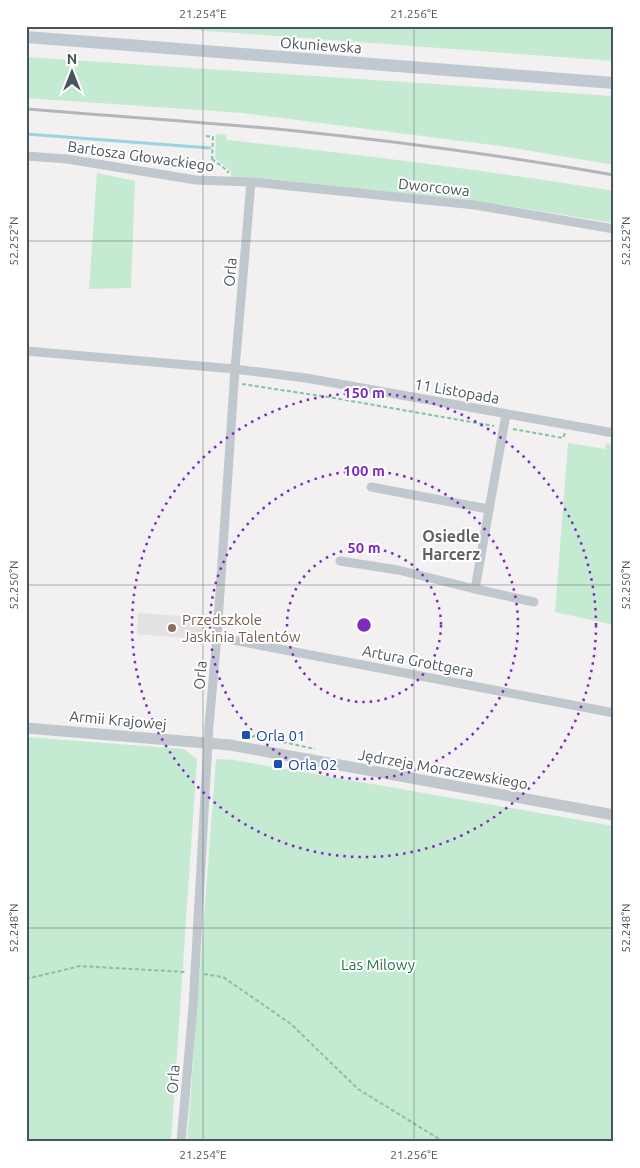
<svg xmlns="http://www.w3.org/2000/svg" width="640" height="1168" font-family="Ubuntu,sans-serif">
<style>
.education{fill:#e3e1e2}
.green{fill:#c5ead2}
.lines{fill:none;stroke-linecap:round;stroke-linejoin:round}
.stream{stroke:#97d5e2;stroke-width:3}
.path{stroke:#81c4a0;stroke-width:2;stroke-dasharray:4 2.5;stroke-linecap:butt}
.minor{stroke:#c0c8cd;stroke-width:9}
.tertiary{stroke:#c0c8cd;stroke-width:11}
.secondary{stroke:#c0c9d1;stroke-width:12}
.rail{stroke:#b3b6b9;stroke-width:3}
.ticks{fill:none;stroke:#4a545b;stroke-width:1;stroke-opacity:0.45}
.ring{fill:none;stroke:#7b2cbf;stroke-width:2.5;stroke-dasharray:2.5 5}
.education-dot{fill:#8d6e63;stroke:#fff;stroke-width:2}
.transit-dot{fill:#1a4fb4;stroke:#fff;stroke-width:2}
.labels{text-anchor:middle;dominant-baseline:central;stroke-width:4;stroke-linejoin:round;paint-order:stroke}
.street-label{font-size:15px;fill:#4a545b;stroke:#fff}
.education-label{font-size:15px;fill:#785e54;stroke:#fff;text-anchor:start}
.transit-label{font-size:15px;fill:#164399;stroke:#fff;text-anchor:start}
.park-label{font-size:15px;fill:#237549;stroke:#fff}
.neighbourhood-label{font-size:16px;font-weight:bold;fill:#5d6164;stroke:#fff}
.centre{fill:#7b2cbf;stroke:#fff;stroke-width:2.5}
.ring-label{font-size:15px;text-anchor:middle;font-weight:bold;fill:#7b2cbf;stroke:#fff;stroke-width:4;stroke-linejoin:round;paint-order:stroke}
.neatline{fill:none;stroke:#4a545b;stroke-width:2}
.ticks-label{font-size:12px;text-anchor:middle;fill:#4a545b}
</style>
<rect width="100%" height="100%" fill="#f2f0f0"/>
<path class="education" d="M138,613L208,618L207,640L137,634Z"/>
<path class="green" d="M141,26H614V61Z
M26,57L614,96V165L508,147L242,113L26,98Z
M216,134L226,135L227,140C356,154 485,170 614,191V223L464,199L231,177V171L215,158Z
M97,173L135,181L131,288L89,289Z
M568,443L605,449L606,443L614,444V625L555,612Z
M26,737L184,749L197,759L171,1142H26Z
M216,759L234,760L614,826V1142H187Z"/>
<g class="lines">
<path class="stream" d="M26,134L210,148"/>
<path class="path" d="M206,136L213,137L212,159L208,170
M212,159L228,171V173
M242,384L334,398L494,426
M513,429L563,438L565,433
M251,737L255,736L315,749
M204,974L223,977L291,1024L358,1089L444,1142
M26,979L80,966L185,972"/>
<path class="minor" d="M26,156L67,159L196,180L251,182L475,205L614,229
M26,351L235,369L306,378L614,433
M371,487L488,509
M340,561L398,570L475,589L534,602
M475,589L506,414
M217,637L614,713
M181,1142L193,1007L209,725L217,637L235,369L251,182"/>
<path class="tertiary" d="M26,728L230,745L614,815"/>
<path class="secondary" d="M26,37L614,83"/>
<path class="rail" d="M26,109C113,116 200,122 287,130C396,141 505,156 614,175"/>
</g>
<path class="ticks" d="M203,26V1142M414,26V1142M26,241H614M26,585H614M26,928H614"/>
<g class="ring">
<circle cx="364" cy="625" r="77"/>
<circle cx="364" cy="625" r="154"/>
<circle cx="364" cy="625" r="232"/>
</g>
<circle class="education-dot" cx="172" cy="628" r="5"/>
<g class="transit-dot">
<rect x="241" y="730" width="10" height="10" rx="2.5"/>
<rect x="273" y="759" width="10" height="10" rx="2.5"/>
</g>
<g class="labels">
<g class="street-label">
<text transform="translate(321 45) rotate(4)">Okuniewska</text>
<text transform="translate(141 156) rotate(8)">Bartosza Głowackiego</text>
<text transform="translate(434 187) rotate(6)">Dworcowa</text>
<text transform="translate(230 272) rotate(-85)">Orla</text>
<text transform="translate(457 391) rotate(10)">11 Listopada</text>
<text transform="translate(418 661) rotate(11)">Artura Grottgera</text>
<text transform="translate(200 675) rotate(-85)">Orla</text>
<text transform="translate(118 720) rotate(5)">Armii Krajowej</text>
<text transform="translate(443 769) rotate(10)">Jędrzeja Moraczewskiego</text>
<text transform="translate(173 1079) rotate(-85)">Orla</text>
</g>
<g class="education-label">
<text x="182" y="619">Przedszkole<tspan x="182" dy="17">Jaskinia Talentów</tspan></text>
</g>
<g class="transit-label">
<text x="256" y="735">Orla 01</text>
<text x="288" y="764">Orla 02</text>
</g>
<g class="park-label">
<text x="378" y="964">Las Milowy</text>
</g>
<g class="neighbourhood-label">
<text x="451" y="536">Osiedle<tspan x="451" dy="18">Harcerz</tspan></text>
</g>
</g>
<circle cx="364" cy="625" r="8" class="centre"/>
<g class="ring-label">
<text x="364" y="398">150 m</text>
<text x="364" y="476">100 m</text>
<text x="364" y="553">50 m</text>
</g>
<rect width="640" height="1168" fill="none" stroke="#ffffff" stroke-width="55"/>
<g transform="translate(72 72)" stroke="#ffffff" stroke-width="4" paint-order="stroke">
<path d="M0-4L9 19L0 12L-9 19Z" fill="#4a545b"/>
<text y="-8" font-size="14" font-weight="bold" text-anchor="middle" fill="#4a545b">N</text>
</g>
<rect x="28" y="28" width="584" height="1112" class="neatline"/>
<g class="ticks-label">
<text x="203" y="18">21.254°E</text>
<text x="414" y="18">21.256°E</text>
<text transform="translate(14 241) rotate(-90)" y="4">52.252°N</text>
<text transform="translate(626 241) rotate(-90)" y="4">52.252°N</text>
<text transform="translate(14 585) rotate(-90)" y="4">52.250°N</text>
<text transform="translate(626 585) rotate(-90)" y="4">52.250°N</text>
<text transform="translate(14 928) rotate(-90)" y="4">52.248°N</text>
<text transform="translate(626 928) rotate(-90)" y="4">52.248°N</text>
<text x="203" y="1159">21.254°E</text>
<text x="414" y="1159">21.256°E</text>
</g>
</svg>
